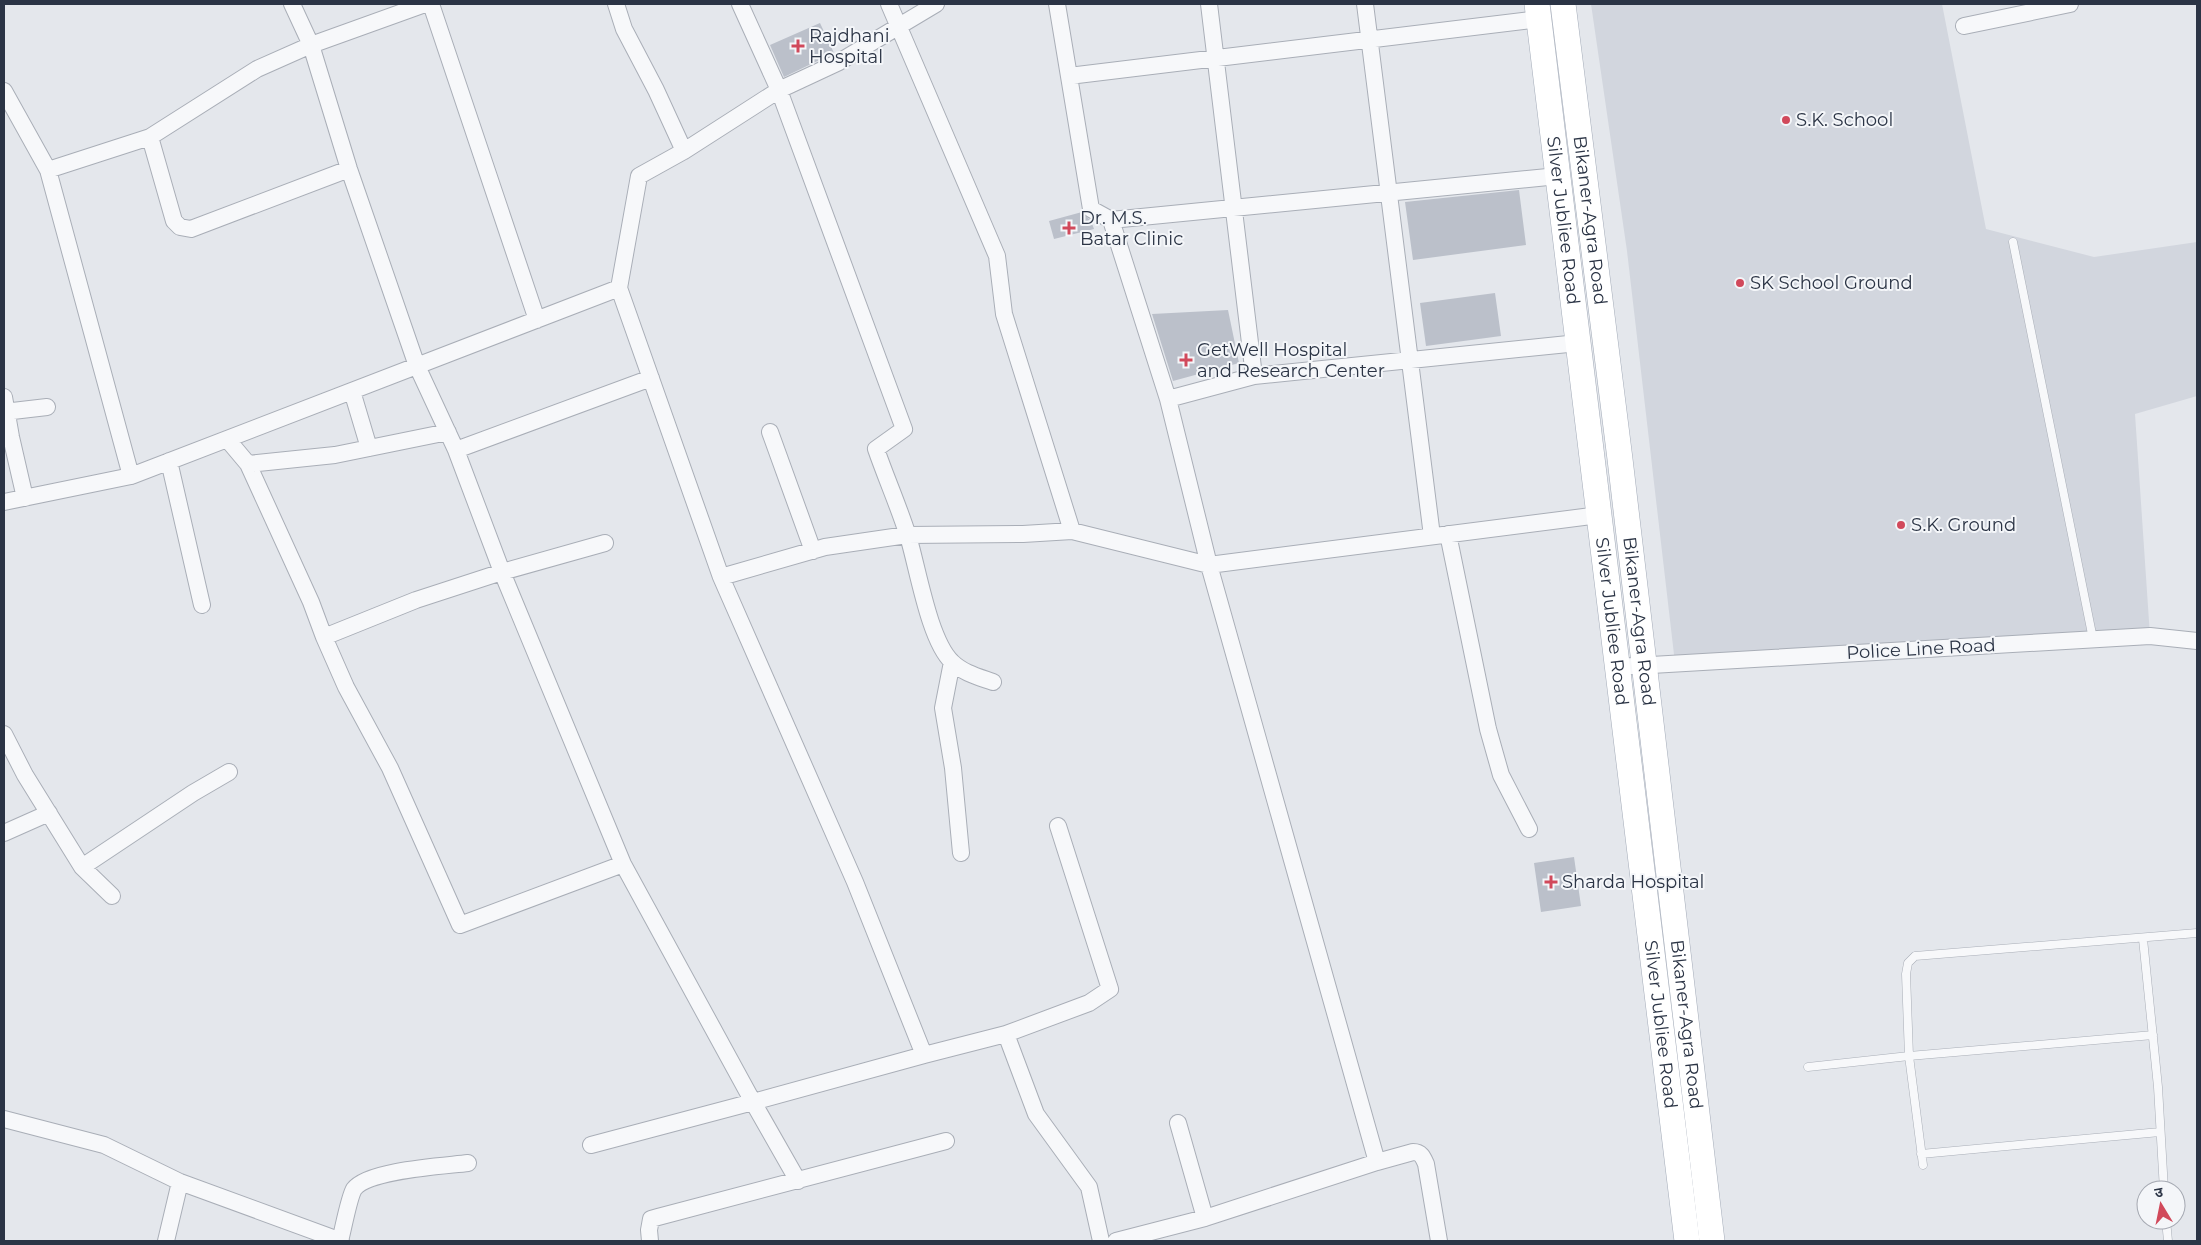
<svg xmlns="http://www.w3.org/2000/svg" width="2201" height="1245" font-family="Montserrat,'Noto Sans Devanagari',sans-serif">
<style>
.built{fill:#d2d6de}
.building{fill:#bbc0ca}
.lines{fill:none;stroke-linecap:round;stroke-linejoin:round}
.service-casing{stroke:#a9aeb7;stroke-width:9}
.minor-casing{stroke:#a9aeb7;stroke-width:18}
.primary-casing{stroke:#a3abb8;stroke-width:26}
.service{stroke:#f7f8fa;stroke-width:8}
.minor{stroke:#f7f8fa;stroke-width:16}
.primary{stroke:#fff;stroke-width:25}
.poi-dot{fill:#d1495b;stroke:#f4f6f9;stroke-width:2}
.labels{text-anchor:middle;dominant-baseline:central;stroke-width:4;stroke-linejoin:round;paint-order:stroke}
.poi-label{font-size:18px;fill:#2b3445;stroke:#f4f6f9;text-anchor:start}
.street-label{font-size:18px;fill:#2b3445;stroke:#f4f6f9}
</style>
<rect width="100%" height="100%" fill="#e4e7ec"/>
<path class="built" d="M1591,4H1942L1986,229L2094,257L2197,242V396L2135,414L2150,636L1675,663L1627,251Z"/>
<path class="building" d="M820,23L834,53L784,77L770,45Z
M1519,190L1526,245L1413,260L1405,202Z
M1082,212L1091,221L1094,229L1054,239L1049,221Z
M1495,293L1501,336L1426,346L1420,303Z
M1228,310L1239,363L1173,381L1152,314Z
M1574,857L1581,906L1541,912L1534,863Z"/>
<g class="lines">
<defs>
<path id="service" d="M2013,242L2093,639
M2143,939L2158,1087L2164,1190
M1808,1067L1909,1056L2153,1035
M1921,1154L2160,1132
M1923,1165L1909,1056L1906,974L1908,963L1915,956L2197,933
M2166,1220L2168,1241"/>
<path id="minor" d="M292,4L311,45L349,169L417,366L456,450L651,378
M425,4L311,45L257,69L150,137L48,170L131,476L619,288
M431,4L537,320
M616,4L624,29L656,90L684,151
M740,4L779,90L904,429L876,449C886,478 899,507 908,536C918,569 929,640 952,662C963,673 979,677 993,682
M889,4L997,256L1004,314L1072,531
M936,4L839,62L779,90L684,151L639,176L619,288L721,577L825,547L907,535L1023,534L1072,531L1209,565L1599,515
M1057,4L1091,209L1111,220
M1365,4L1432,536
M1964,26L2070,4
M1069,76L1539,19
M4,91L48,170
M150,137L174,221L180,227L191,229L349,169
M1254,376L1578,343
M352,391L369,448
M4,397L11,437L25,498
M1168,399L1111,220L1558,176
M4,412L47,407
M770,432L813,551
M227,439L248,464L311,602L324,637L346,687L390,768L460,925L623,864
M456,450L502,572L623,864L753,1102L924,1055L855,882L721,577
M169,461L202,605
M248,464L335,455L448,432
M4,502L131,476
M1448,534L1488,729L1501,775L1529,829
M324,637L416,600L502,572L605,543
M952,662L943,708L953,768L961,853
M1617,667L2150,636L2197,641
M4,734L25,775L82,867L112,896
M4,833L49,813
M82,867L193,793L229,772
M1006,1034L1089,1003L1110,989L1058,826
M924,1055L1006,1034L1036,1114L1089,1187L1101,1241
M4,1119L104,1145L180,1182L341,1241
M1178,1123L1205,1218
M591,1145L753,1102L798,1181
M1377,1162L1413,1152C1421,1152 1423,1157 1426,1164L1439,1241
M166,1241L180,1182
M340,1241C343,1230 349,1197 354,1189C368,1170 444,1166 468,1163
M650,1241L649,1230L651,1219L658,1217L946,1141
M1116,1241L1205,1218L1377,1162L1209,565L1168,399L1254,376L1209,4"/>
<g id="primary">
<path id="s1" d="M1537,4L1687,1241"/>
<path id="s2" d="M1563,4L1620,459L1712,1241"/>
</g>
</defs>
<use href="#service" class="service-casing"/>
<use href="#minor" class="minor-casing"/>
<use href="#primary" class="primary-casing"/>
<use href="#service" class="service"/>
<use href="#minor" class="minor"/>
<use href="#primary" class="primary"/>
</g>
<g class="poi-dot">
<path d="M795.5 38.5h5v5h5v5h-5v5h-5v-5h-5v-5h5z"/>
<circle cx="1786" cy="120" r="5"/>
<path d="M1066.5 220.5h5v5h5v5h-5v5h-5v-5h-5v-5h5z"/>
<circle cx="1740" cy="283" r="5"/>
<path d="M1183.5 352.5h5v5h5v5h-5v5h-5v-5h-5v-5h5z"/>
<circle cx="1901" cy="525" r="5"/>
<path d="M1548.5 874.5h5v5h5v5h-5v5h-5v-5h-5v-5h5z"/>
</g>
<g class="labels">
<g class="poi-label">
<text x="809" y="36">Rajdhani<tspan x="809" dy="21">Hospital</tspan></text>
<text x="1796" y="120">S.K. School</text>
<text x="1080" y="218">Dr. M.S.<tspan x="1080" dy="21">Batar Clinic</tspan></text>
<text x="1750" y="283">SK School Ground</text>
<text x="1197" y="350">GetWell Hospital<tspan x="1197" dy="21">and Research Center</tspan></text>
<text x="1911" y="525">S.K. Ground</text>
<text x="1562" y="882">Sharda Hospital</text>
</g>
<g class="street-label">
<text stroke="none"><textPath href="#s1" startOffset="218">Silver Jubliee Road</textPath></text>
<text stroke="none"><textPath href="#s2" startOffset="218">Bikaner-Agra Road</textPath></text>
<text stroke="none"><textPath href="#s1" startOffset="622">Silver Jubliee Road</textPath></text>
<text stroke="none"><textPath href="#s2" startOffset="622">Bikaner-Agra Road</textPath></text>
<text transform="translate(1921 649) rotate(-3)">Police Line Road</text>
<text stroke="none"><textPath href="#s1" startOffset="1028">Silver Jubliee Road</textPath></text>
<text stroke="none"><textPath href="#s2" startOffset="1028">Bikaner-Agra Road</textPath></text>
</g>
</g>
<rect width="2201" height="1245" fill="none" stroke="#2b3445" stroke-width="10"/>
<g transform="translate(2161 1205) rotate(350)"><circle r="24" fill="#f4f6f9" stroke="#a4a8b1"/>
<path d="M0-4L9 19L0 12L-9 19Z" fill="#d1495b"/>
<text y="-8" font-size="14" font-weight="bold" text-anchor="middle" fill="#2b3445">उ</text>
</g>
</svg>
